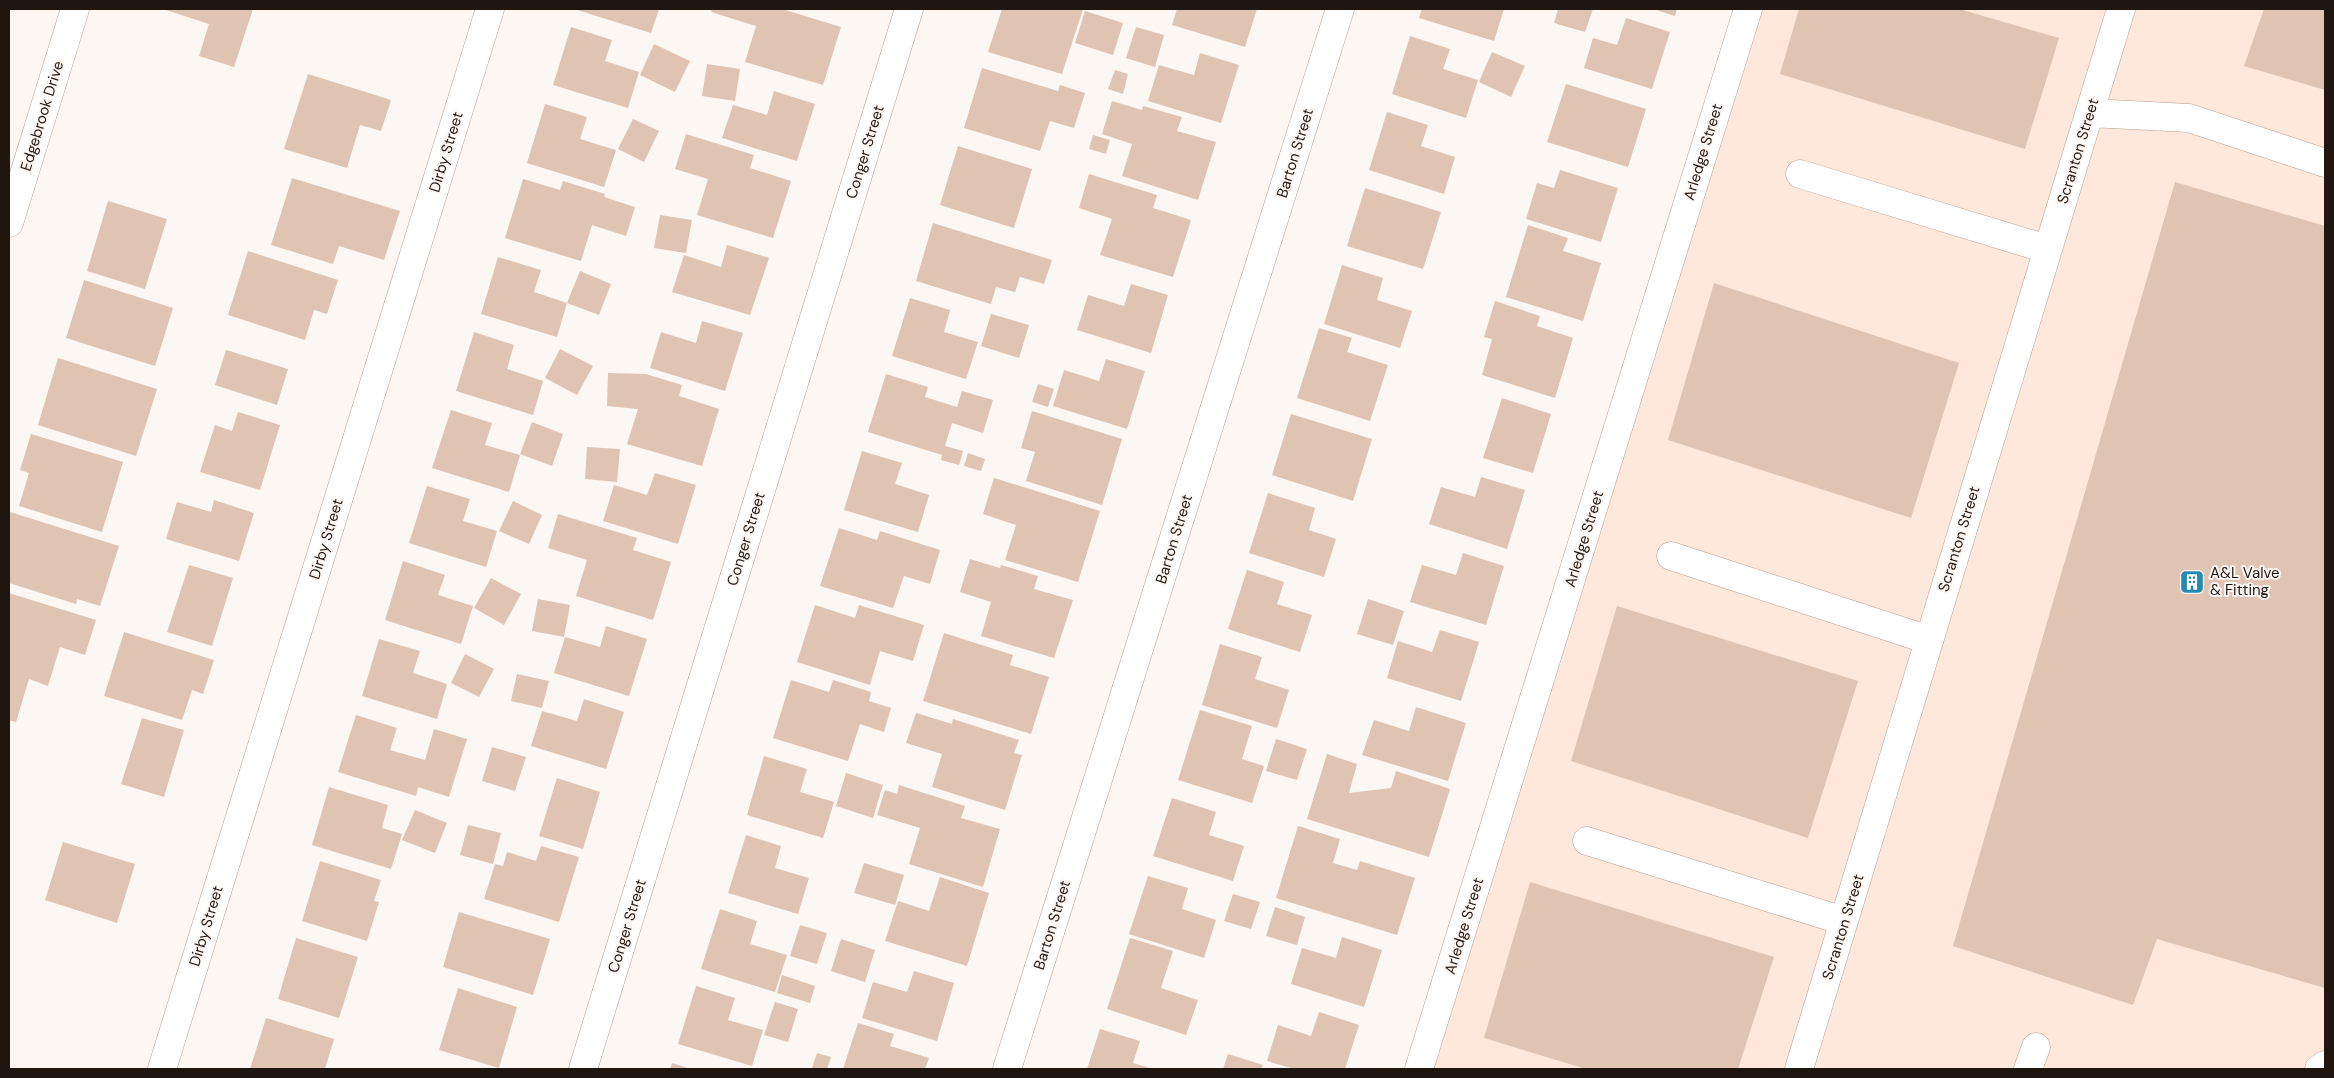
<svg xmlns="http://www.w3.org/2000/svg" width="2334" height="1078" font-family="'DM Sans',sans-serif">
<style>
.built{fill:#fee8db}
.building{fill:#dfc3b3}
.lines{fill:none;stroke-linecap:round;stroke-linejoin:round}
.minor-casing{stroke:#bba091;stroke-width:29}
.minor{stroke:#fff;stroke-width:28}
.labels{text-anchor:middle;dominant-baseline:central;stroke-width:4;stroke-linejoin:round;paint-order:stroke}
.street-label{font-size:15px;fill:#201610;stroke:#fdf7f3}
.poi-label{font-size:15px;fill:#201610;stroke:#fdf7f3;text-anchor:start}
</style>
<rect width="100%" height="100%" fill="#fdf7f3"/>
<path class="built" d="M1754,9H2325V1069H1428Z"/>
<path class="building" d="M163,9H253L234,67L199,56L209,24Z
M574,9H659L651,33Z
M712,9H782L841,27L823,85L745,62L756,26L711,12Z
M1002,9H1083L1062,74L988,52Z
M1177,9H1257L1245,47L1172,25Z
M1422,9H1504L1494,41L1419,18Z
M1558,9H1593L1585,32L1554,23Z
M1653,9H1677L1675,16Z
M1799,9H1959L2059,38L2025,149L1780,74Z
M2264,9H2325V90L2244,66Z
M1085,11L1123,23L1113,55L1075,43Z
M1626,18L1670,32L1652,89L1584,68L1593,38L1617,45Z
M571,27L612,40L605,61L639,72L628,108L553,85Z
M1136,27L1164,35L1155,67L1126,58Z
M1410,36L1450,49L1443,69L1478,80L1466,118L1392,94Z
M654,44L690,61L675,92L640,75Z
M1492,52L1525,66L1511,97L1479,82Z
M1200,53L1239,65L1221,123L1148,101L1159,65L1194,75Z
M707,64L740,69L735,101L702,96Z
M982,68L1058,91L1060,85L1085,93L1074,128L1050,121L1040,151L964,128Z
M1115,70L1128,74L1123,94L1108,89Z
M308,74L391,100L381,131L360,125L347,168L284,149Z
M1566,84L1646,109L1628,167L1547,142Z
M774,91L815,104L797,161L722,138L733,105L767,115Z
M1112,101L1142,110L1143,106L1182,117L1177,131L1216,142L1198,200L1122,176L1132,144L1102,134Z
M545,104L587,117L580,139L616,150L604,187L527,163Z
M1387,112L1428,125L1421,146L1455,157L1444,194L1369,170Z
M633,119L659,131L644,162L618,149Z
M686,134L754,155L750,168L791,181L773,238L697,215L708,179L675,169Z
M1093,135L1110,140L1106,154L1089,149Z
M958,146L1032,169L1014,228L940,205Z
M1560,170L1618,188L1601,242L1526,219L1537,183L1554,188Z
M1089,174L1157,195L1153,208L1191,220L1173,277L1100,255L1112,219L1079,208Z
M292,178L400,211L384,260L339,246L333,264L271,245Z
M523,179L560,190L563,181L605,194L604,197L635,207L626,236L592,225L581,261L505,238Z
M2175,182L2325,226V988L2157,939L2133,1005L1953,946Z
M1365,188L1441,212L1423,269L1347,246Z
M108,201L167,219L145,289L87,271Z
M660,215L692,220L686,253L654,248Z
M933,223L1052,260L1044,284L1020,277L1015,292L996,287L991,304L916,281Z
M1528,225L1568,238L1563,251L1601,263L1583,321L1506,297Z
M727,245L769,258L750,315L672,292L684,255L721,267Z
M248,251L338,280L327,314L314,310L305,340L228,315Z
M498,257L541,270L534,292L567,303L580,271L611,284L599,315L567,303L557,337L481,314Z
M1342,265L1383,278L1377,300L1412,311L1400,348L1324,324Z
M84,280L173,308L155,366L66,338Z
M1714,283L1959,363L1911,518L1668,440Z
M1131,284L1168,295L1151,353L1077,330L1088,295L1124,306Z
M910,298L950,310L944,332L978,342L966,379L892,356Z
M1495,301L1540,316L1537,326L1573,338L1555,398L1482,375L1492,339L1484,337Z
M991,314L1029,325L1019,358L981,346Z
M702,321L743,333L725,391L650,368L661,332L696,343Z
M1319,328L1352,338L1347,352L1388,365L1370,421L1297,398Z
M474,332L514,345L507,369L543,381L533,415L456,391Z
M560,349L593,366L577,395L545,378Z
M226,350L288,369L277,405L215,385Z
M58,358L157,389L136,456L38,425Z
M1106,359L1145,371L1127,429L1053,406L1064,370L1099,381Z
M608,373L646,374L682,385L679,396L719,409L702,466L627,444L638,409L607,406Z
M886,374L928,387L925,397L957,407L962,391L993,400L983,433L952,423L945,446L963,451L959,465L941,460L942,455L868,432Z
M1038,384L1054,389L1048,407L1032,402Z
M1502,398L1551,414L1533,473L1483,458Z
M451,410L492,423L485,445L520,455L509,492L432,468Z
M1032,411L1122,439L1102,505L1026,481L1035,452L1021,448Z
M238,412L280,425L260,490L200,472L215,425L232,431Z
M1291,414L1372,439L1353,501L1272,475Z
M532,422L563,434L552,466L520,454Z
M31,434L123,462L102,532L19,506L29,473L20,470Z
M587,447L620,449L617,482L585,479Z
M862,451L902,463L895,484L929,495L918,532L844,510Z
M968,453L985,459L981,471L964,466Z
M655,473L696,485L678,544L603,521L614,485L647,495Z
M1481,477L1525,490L1507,549L1429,524L1441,487L1475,497Z
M994,478L1100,511L1078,582L1005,560L1016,525L983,514Z
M427,486L470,499L463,521L497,531L486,567L409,543Z
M1268,493L1315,508L1309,530L1336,539L1324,577L1249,553Z
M214,500L254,513L239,561L166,539L177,502L211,512Z
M513,501L542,515L529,544L499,531Z
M10,512L119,546L100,606L77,599L76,604L9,583Z
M558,514L637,538L633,550L671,562L653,620L576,596L587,560L548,548Z
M839,528L877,540L880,531L940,550L930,584L904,576L893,608L820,586Z
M1463,553L1504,566L1486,625L1410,602L1422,565L1456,575Z
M970,559L1000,568L1001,565L1038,576L1034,589L1073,600L1054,658L981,636L991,602L960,592Z
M403,561L445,575L438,595L473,606L461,644L385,620Z
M189,565L233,578L212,646L167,632Z
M1247,570L1284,582L1277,604L1312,615L1300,652L1228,629Z
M491,578L521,594L504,625L474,608Z
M9,593L96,620L85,655L60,647L48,686L29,679L16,722L9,720Z
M538,599L570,605L564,637L532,631Z
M1368,599L1404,611L1393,645L1357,634Z
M815,605L855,618L859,605L924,625L913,661L880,651L870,685L797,662Z
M1617,606L1858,681L1808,838L1571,761Z
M606,626L647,639L629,696L554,673L565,637L600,647Z
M1440,630L1479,642L1461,701L1387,678L1398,641L1432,652Z
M124,632L214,660L203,694L192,690L182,720L104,696Z
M944,633L1013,655L1010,665L1049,677L1031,734L923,701Z
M379,639L420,651L413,673L447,684L437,719L362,696Z
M1220,644L1262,657L1255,679L1289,690L1277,728L1202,705Z
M465,654L494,669L479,697L451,683Z
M517,674L549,681L542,708L511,701Z
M791,680L829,692L833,680L871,692L869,701L891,708L884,732L860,724L848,761L773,738Z
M584,699L624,712L606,769L531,746L542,711L577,721Z
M1416,707L1466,723L1448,781L1362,755L1374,720L1409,731Z
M1200,710L1252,726L1242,759L1264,766L1252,803L1178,780Z
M916,713L952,724L953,719L1019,740L1014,753L1022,755L1005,810L932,787L942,754L906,743Z
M356,715L397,728L390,750L425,760L434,729L467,739L449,797L418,787L416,796L338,772Z
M142,718L184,730L164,797L121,784Z
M1276,739L1307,749L1297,780L1266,771Z
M492,747L526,757L515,791L482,781Z
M1327,754L1357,764L1349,793L1391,788L1396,771L1450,789L1429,857L1307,819Z
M764,756L807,769L800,792L834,802L823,838L747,815Z
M846,773L883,785L873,818L836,806Z
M557,778L600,792L583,849L539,836Z
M899,785L965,806L961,818L1000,829L983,887L909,864L920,828L877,815L885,790L897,794Z
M329,787L388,805L382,828L402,834L391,869L312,845Z
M1172,798L1216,812L1209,835L1244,846L1233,881L1153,856Z
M415,810L447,823L435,853L402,840Z
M468,825L501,833L493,864L460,855Z
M1298,826L1340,839L1333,863L1357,870L1360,861L1415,878L1397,935L1276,898Z
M746,835L781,846L775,868L809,878L798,914L728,893Z
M63,842L135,864L117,923L45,900Z
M541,846L579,857L559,922L484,899L495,864L503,866L507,852L536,861Z
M320,861L381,880L374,901L379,902L367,941L302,921Z
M864,863L904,875L895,905L854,893Z
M1148,876L1188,888L1182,909L1216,920L1204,958L1129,934Z
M940,877L989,893L967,966L885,941L898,901L929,911Z
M1530,882L1774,957L1738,1069H1586L1484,1038Z
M1233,894L1260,902L1251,929L1224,921Z
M1275,907L1305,917L1297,945L1266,936Z
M720,909L757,921L750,944L787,955L775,992L701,969Z
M459,912L550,939L533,995L443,967Z
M800,925L827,933L817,964L790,956Z
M1342,937L1382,950L1364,1007L1291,984L1302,948L1336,958Z
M296,938L358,957L339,1018L278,999Z
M1130,938L1173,951L1161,988L1198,1000L1186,1035L1107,1009Z
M841,939L875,950L865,982L831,971Z
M914,971L954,983L937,1041L862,1018L873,982L907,992Z
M782,975L815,986L810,1003L777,993Z
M696,986L735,998L728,1020L763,1030L752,1066L678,1044Z
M458,988L517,1007L499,1068L439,1050Z
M775,1002L798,1009L788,1042L764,1035Z
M1319,1012L1359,1025L1345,1069H1294L1267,1061L1278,1025L1311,1036Z
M266,1018L334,1039L325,1069H250Z
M858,1023L894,1034L890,1046L929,1058L925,1069H843Z
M1100,1029L1140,1041L1133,1063L1153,1069H1087Z
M817,1053L831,1057L827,1069L812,1068Z
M1228,1054L1263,1065L1261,1069H1223Z
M672,1063L691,1069H670Z"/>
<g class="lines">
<defs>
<path id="minor" d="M2090,113L2189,118L2325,163
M1800,174L2047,249
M9,223L75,9
M1671,556L1929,640
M1587,841L1844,921
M162,1069L490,9
M583,1069L909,9
M1007,1069L1340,9
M1419,1069L1748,9
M1799,1069L2121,9
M2028,1069L2036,1047
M2319,1069L2325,1065"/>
</defs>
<use href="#minor" class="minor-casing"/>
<use href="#minor" class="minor"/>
</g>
<defs>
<symbol id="building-square" viewBox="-11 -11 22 22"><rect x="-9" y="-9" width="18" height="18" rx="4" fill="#2689b3" stroke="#fdf7f3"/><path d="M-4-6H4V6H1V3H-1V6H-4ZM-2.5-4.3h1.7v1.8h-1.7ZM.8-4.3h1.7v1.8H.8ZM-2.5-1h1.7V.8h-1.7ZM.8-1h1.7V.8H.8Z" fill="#fff"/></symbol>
</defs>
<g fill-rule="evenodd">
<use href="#building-square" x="2178" y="568" width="28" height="28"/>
</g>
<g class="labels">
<g class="street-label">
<text transform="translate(42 116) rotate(-73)">Edgebrook Drive</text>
<text transform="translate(2078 151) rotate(-73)">Scranton Street</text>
<text transform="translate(446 152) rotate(-73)">Dirby Street</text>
<text transform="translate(865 152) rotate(-73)">Conger Street</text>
<text transform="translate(1703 152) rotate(-73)">Arledge Street</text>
<text transform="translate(1295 153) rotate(-73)">Barton Street</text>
<text transform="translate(326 539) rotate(-73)">Dirby Street</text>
<text transform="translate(746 539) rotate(-73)">Conger Street</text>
<text transform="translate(1174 539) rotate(-73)">Barton Street</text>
<text transform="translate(1584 539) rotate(-73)">Arledge Street</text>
<text transform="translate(1959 539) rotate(-73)">Scranton Street</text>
<text transform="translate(1052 925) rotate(-73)">Barton Street</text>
<text transform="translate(206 926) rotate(-73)">Dirby Street</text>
<text transform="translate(627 926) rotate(-73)">Conger Street</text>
<text transform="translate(1464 926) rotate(-73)">Arledge Street</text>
<text transform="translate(1843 927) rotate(-73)">Scranton Street</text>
</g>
<g class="poi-label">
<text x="2210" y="573">A&amp;L Valve<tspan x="2210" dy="17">&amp; Fitting</tspan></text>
</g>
</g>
<rect width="2334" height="1078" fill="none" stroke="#201610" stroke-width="20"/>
</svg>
